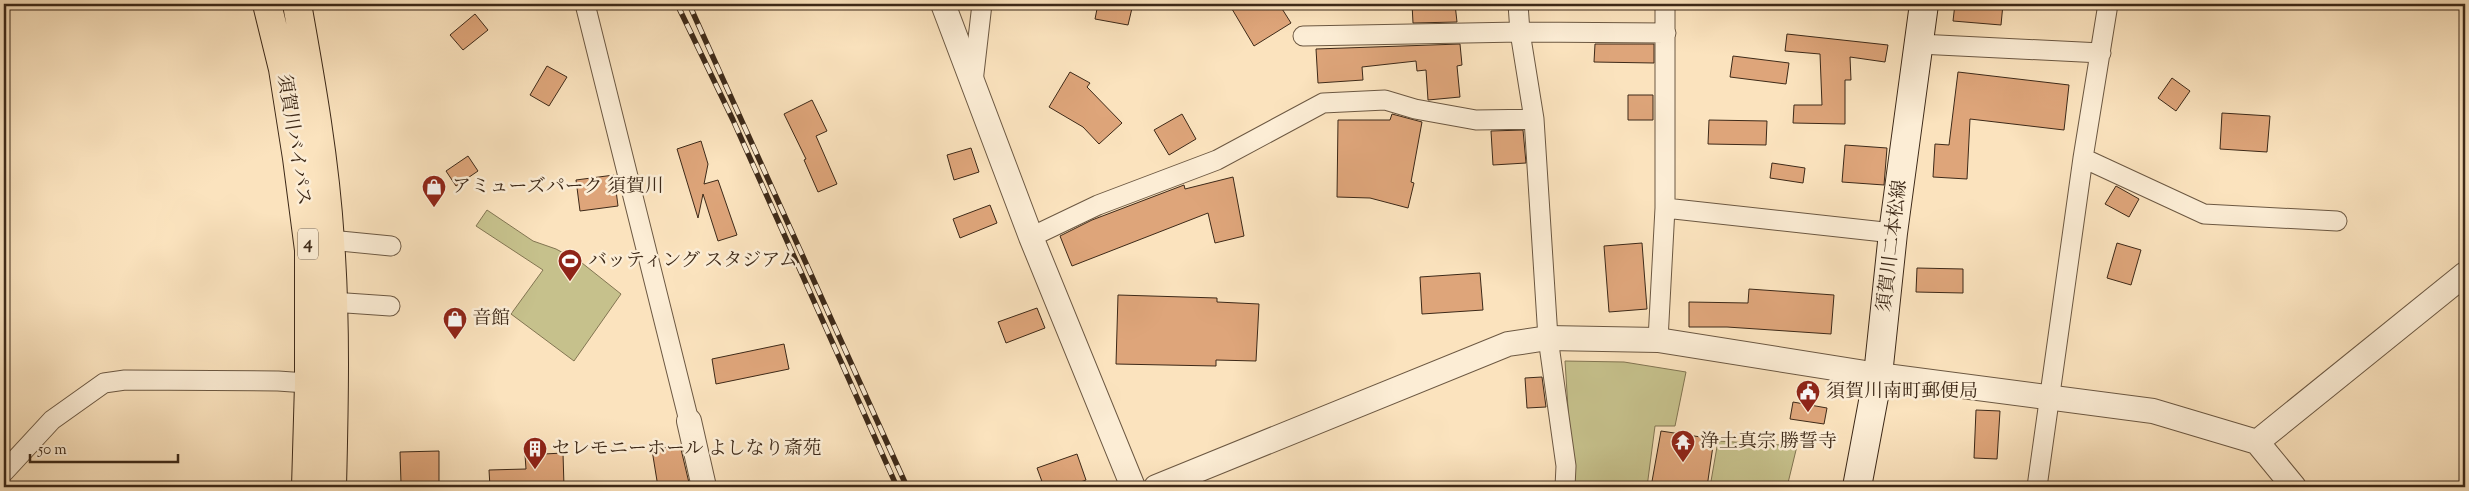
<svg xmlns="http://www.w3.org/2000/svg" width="2469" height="491" font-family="'Sorts Mill Goudy','Noto Serif JP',serif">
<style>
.green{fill:#c6c18c;stroke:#827552}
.building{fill:#dea57a;stroke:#3d2918}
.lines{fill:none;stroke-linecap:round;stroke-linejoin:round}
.minor-casing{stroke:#6c5842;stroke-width:21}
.tertiary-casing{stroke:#6c5842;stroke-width:26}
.secondary-casing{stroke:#3d2918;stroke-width:30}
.trunk-casing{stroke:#3d2918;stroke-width:30}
.minor{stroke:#fcedd5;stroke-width:19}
.tertiary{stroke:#fcedd5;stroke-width:24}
.secondary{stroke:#fcedd5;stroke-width:28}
.trunk{stroke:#fbe3be;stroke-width:28}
.rail-casing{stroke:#3d2918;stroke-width:5.5}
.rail{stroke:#fcedd5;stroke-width:4;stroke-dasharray:11;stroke-linecap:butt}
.labels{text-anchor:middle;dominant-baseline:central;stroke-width:5;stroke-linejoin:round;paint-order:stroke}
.shield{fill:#fcedd5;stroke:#766451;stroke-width:1}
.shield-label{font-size:18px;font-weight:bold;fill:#3d2918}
.street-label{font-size:19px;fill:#3d2918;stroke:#fcedd5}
.poi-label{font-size:19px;fill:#3d2918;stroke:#fcedd5;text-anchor:start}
</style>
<rect width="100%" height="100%" fill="#fbe3be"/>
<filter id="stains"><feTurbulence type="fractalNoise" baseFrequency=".004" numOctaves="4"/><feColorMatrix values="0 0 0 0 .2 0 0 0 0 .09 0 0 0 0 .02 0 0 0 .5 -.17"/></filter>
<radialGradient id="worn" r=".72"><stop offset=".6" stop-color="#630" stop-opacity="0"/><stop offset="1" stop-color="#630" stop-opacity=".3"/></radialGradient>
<path class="green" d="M487,210L533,241L556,249L582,263L621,294L574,361L511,314L543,270L476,226Z
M1565,361L1624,362L1686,372L1675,426H1655L1647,487H1573Z
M1718,441L1797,446L1787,487H1710Z"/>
<path class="building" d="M1098,4H1133L1128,25L1095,19Z
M1229,4H1279L1291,23L1254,46Z
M1412,4H1455L1457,22L1413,23Z
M1955,4H2003L2001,25L1953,21Z
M475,14L488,30L463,50L450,35Z
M1787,34L1888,45L1885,62L1850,57L1851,80H1845V124L1793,123L1794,105H1822L1820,54L1785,51Z
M1460,44L1462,65L1457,66L1460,97L1428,100L1426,70L1417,71L1416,61L1362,67L1363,80L1318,83L1316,49Z
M1595,44H1654V63L1594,62Z
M1733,56L1789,63L1786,84L1730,77Z
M547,66L567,77L549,106L530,95Z
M1070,72L1090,83L1087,87L1122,123L1099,144L1083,127L1049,107Z
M1958,72L2069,85L2064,130L1970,119L1967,179L1933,177L1935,144L1949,145Z
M2172,78L2190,91L2176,111L2158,98Z
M1628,95H1653V120H1628Z
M812,100L827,131L816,136L837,184L818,192L804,160L806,159L784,114Z
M2222,113L2270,116L2267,152L2220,149Z
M1182,114L1196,139L1169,155L1154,130Z
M1392,114L1422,122L1411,182L1414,183L1408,208L1370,198L1337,197L1338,120H1390Z
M1709,120L1767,121L1766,145L1708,144Z
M1523,130L1526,163L1493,165L1491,131Z
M701,141L708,164L704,184L718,180L737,235L718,241L703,194L698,218L677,149Z
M1845,145L1887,148L1884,185L1842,182Z
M971,148L979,172L954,180L947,155Z
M468,156L478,171L456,186L446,171Z
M1772,163L1805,168L1803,183L1770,178Z
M614,175L618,206L580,211L576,180Z
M1233,177L1244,236L1215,243L1208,213L1072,266L1060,236L1092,220L1184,185L1185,189Z
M2116,186L2139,199L2129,217L2105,204Z
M990,205L997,223L960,238L953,219Z
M1642,243L1647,309L1609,312L1604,246Z
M2117,243L2141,250L2131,285L2107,278Z
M1917,268L1963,269V293L1916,292Z
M1480,273L1483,310L1422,314L1420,277Z
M1749,289L1834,295L1831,334L1727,327H1689V302L1748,303Z
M1118,295L1217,298V302L1259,304L1256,361L1216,360V366L1116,364Z
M1037,308L1045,328L1006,343L998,322Z
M784,344L789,369L716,384L712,359Z
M1542,377L1546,407L1527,408L1525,378Z
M1793,402L1827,408L1824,424L1790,419Z
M1976,410L2000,411L1997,459L1974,458Z
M1661,431L1714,439L1707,487H1651Z
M680,445L690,487H658L652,450Z
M439,451V482L401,483L400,452Z
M563,453L564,487H490L489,470L526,469L525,455Z
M1077,454L1086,480L1067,487H1044L1037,468Z"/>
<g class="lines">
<defs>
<path id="minor" d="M585,4L689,421
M1518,4L1520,32L1534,119L1548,338L1566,466L1565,487
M1303,36L1520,32L1666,33
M1919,44L2101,53
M973,82L982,4
M2083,158L2204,214L2337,221
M1665,208L1893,233
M1031,237L1098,205L1217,160L1323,103L1385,100L1415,109L1476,120L1534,119
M330,240L391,246
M332,302L390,306
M1658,340L1665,208V4
M4,472L52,420L104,383L125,380L278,381L321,384
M2037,487L2083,158L2108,4"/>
<path id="tertiary" d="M943,4L1031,237L1133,487
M689,421L704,487
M2257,442L2465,274
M1156,487L1508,344L1548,338L1658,340L1878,375L2153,411L2257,442L2294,487"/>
<path id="secondary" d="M1857,487L1878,375L1893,233L1924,4"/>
<path id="trunk" d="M267,4L283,69L297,158L309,250V384L306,487
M297,4C311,82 325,161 330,241C336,323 334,405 332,487"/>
</defs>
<use href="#minor" class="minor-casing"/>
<use href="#tertiary" class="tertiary-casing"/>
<use href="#secondary" class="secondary-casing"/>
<use href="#trunk" class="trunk-casing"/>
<use href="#minor" class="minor"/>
<use href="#tertiary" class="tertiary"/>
<use href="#secondary" class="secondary"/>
<use href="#trunk" class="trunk"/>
<defs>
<path id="rail" d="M677,4L733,120L897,487
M689,4L907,487"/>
</defs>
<use href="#rail" class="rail-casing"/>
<use href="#rail" class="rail"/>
</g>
<defs>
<symbol id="shop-pin" viewBox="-11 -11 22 30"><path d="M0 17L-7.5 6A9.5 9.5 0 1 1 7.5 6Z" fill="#8f2418" stroke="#fcedd5"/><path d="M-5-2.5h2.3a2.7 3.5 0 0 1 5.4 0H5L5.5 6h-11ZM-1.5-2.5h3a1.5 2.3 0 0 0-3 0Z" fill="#fff"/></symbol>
<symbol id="stadium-pin" viewBox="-11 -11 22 30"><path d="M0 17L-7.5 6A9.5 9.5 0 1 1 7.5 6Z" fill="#8f2418" stroke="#fcedd5"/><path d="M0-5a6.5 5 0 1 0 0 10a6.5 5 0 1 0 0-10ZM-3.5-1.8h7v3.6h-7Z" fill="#fff"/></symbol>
<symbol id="civic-pin" viewBox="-11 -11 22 30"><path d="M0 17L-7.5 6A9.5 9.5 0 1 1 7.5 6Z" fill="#8f2418" stroke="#fcedd5"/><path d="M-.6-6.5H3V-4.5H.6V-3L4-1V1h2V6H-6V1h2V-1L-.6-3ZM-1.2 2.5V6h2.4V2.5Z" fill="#fff"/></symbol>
<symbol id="temple-pin" viewBox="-11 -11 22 30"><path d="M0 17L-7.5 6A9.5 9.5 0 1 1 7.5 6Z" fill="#8f2418" stroke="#fcedd5"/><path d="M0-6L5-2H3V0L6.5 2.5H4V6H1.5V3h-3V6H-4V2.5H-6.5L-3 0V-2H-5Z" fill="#fff"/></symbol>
<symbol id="building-pin" viewBox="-11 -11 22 30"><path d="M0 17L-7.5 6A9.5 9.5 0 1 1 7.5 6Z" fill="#8f2418" stroke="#fcedd5"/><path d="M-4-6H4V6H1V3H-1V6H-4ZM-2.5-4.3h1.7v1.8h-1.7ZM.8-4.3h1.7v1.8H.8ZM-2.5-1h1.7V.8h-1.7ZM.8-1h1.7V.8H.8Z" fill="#fff"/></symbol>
</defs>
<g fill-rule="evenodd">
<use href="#shop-pin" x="420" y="173" width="28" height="38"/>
<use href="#stadium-pin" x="556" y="247" width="28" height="38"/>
<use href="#shop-pin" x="441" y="305" width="28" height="38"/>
<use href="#civic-pin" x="1794" y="378" width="28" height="38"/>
<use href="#temple-pin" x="1669" y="428" width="28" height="38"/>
<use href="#building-pin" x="521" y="435" width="28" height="38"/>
</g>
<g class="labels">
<rect class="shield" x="298" y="228.5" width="20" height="31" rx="4"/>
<g class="shield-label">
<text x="308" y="244">4</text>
</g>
<g class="street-label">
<text transform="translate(293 140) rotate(81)">須賀川バイパス</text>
<text transform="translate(1893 246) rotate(-83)">須賀川二本松線</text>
</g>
<g class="poi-label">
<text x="452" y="187">アミューズパーク 須賀川</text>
<text x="588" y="261">バッティング スタジアム</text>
<text x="472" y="319">音館</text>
<text x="1826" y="392">須賀川南町郵便局</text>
<text x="1700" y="442">浄土真宗 勝誓寺</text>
<text x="552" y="449">セレモニーホール よしなり斎苑</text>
</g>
</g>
<rect width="2469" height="491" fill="none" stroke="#fbe3be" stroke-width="20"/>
<rect x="5" y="5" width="2459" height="481" fill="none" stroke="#3d2918" stroke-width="2.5"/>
<rect x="10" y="10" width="2449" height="471" fill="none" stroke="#3d2918"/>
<path d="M30 454v8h148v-8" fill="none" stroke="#3d2918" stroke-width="2.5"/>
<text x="38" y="454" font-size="15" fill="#3d2918" stroke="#fcedd5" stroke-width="4" paint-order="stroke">50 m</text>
<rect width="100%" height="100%" filter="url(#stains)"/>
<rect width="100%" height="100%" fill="url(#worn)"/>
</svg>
